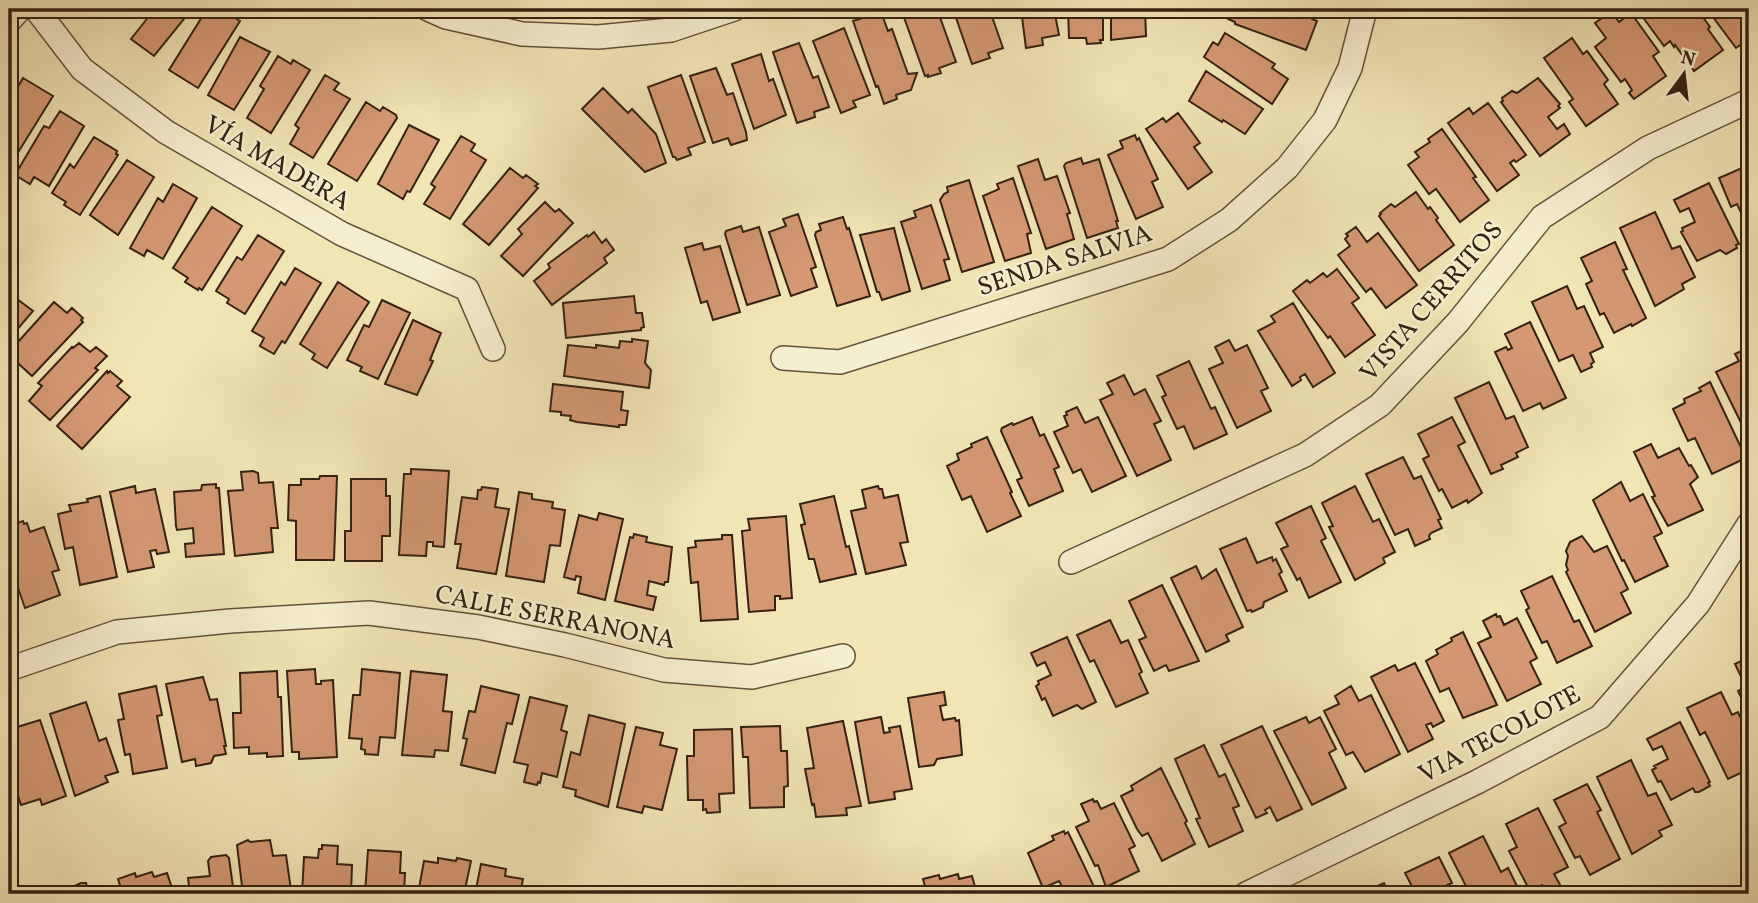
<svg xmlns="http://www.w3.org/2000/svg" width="1758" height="903" font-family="Vollkorn,serif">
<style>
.building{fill:#d49873;stroke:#352112;stroke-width:2}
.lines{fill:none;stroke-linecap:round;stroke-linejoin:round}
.street-casing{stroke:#64523b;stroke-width:26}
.street{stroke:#f6eed0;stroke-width:23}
.labels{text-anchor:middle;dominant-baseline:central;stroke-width:5;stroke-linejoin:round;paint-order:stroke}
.street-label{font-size:26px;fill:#352112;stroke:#f6eed0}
</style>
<rect width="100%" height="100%" fill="#f1e5b6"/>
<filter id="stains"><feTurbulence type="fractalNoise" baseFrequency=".00286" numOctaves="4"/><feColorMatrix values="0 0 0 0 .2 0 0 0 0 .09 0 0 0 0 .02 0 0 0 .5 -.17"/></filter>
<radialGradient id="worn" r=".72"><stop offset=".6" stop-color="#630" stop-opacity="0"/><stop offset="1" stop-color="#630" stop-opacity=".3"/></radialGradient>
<path class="building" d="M147,9H192L154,56L131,39L150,15L145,11Z
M207,9L221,18L225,12L240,21L198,88L169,70Z
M901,9H937L956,62L939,68L941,73L928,77V75L925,76Z
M953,9H985L986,13L990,11L1003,48L988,53L990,58L972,64Z
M1021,9H1054L1059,35L1042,38L1043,45L1026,48Z
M1068,9H1103V40H1100L1101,43L1087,44L1086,38H1069Z
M1111,9H1145L1146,36L1111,40Z
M1232,9H1292L1313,16L1312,19L1317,21L1306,50L1235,24V22L1228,19Z
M1651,9H1697L1710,27L1708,29L1723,50L1694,71L1675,45L1674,47L1670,41L1664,46L1642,16Z
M1707,9H1749V39L1736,48Z
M881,12L888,31L892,29L908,74L917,73L911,90L896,95L897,99L884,104L878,86L876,87L853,21Z
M1631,13L1659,52L1653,56L1666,76L1634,99L1629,93L1632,90L1625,79L1621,82L1595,47L1606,38L1595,23L1608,14L1610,17L1613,14L1619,22Z
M844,28L870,95L853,101L856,107L841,113L813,41Z
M1225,33L1275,64L1272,68L1288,79L1272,104L1204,57L1213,42L1218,45Z
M240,37L270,52L234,110L208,95Z
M1572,38L1583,54L1587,51L1608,80L1604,84L1618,104L1586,126L1569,102L1573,99L1544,58Z
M799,43L813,78L818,76L829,107L814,112L815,117L797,123L773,52Z
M761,54L769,81L773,79L786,115L754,129L732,64Z
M278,56L291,64L293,60L310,70L271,133L247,118L264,89L260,86Z
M716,68L727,95L733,93L746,132L747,140L731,145L728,138L713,143L690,76Z
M1206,71L1263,109L1245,134L1223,120L1222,122L1189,101Z
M325,75L339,83L334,90L350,99L313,158L290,144L299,128L295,125Z
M681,75L705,142L688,148L691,155L677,160L675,157H673L648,87Z
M23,78L53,96L14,159L11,160L9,159V102Z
M1538,78L1560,104L1558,106L1560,108L1548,117L1557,129L1564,124L1570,134L1540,156L1501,102L1503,101L1502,98L1512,91L1517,93Z
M603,88L628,113L632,109L656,134L666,163L645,172L582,109Z
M366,102L380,111L383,107L396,115L397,118L357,181L328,164Z
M1488,103L1526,155L1516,162L1514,160L1510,163L1519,175L1497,191L1448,123L1469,108L1473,114Z
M60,111L84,126L49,186L34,177L30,184L15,175L44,126L49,128Z
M1178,113L1200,143L1194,147L1212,172L1188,189L1146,129L1163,118L1166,122Z
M409,125L439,140L410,192L407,191L403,199L378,184Z
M1442,129L1476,177L1473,178L1489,200L1460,222L1436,189L1429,194L1408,165L1419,157L1415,152L1430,142L1428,139Z
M1135,135L1137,140L1139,138L1158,179L1152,182L1163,207L1136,219L1108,155L1123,148L1120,141Z
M461,136L475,144L471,151L486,160L450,219L424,204L435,187L431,184Z
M94,137L117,151L116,154L118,155L80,215L64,205L66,202L52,193L70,164L74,168Z
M1081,158L1083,164L1099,159L1118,221H1116L1118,228L1087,238L1064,166L1066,163Z
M1038,159L1045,180L1057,176L1070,213L1067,214L1074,239L1046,249L1018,166Z
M127,160L154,177L118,235L90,215Z
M1749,165V230L1737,204L1731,207L1719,178Z
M510,168L523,178L526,175L538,184L535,186L538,188L489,245L463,224Z
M1013,178L1031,233L1027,234L1031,253L1005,261L983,196L999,189L997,184Z
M969,180L994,262L962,272L940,200L944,194L948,192L947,187Z
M1709,183L1739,244L1736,245L1737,248L1726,254L1720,250L1697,261L1681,232L1683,231L1682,228L1695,222L1689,208L1680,212L1674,200Z
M173,184L197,198L163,259L147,250L144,256L130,248L158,198L163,202Z
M1416,192L1428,209L1430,207L1438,218L1436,220L1454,245L1419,271L1379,216L1381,214L1380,213L1391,204L1395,207Z
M545,202L555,212L559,209L573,223L523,276L501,256L522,234L518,229Z
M931,205L949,259L944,260L950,280L922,289L901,222L916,217L914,211Z
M212,207L242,226L202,290L199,288L198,290L185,282L188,278L173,268Z
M1655,212L1672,249L1680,246L1695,277L1682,284L1684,289L1655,306L1620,228Z
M798,214L816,267L811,269L817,287L791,296L769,232L786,226L783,219Z
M843,217L847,229L849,228L870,296L837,306L815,235L816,232L821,230L819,224Z
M741,226L743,232L759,227L780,295L747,305L725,234L726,231Z
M1356,227L1367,242L1378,233L1417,285L1386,308L1371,288L1366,292L1338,255L1350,246L1345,239L1348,236L1346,234Z
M894,228L910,291L882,300L879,292H877L860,235Z
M594,232L602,243L606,239L614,250L604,258L607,263L552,305L534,281L550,268L548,264L587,235L588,237Z
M258,235L284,251L245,314L227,303L229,299L216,291L237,257L242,260Z
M1615,242L1627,269L1623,270L1646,318L1632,326L1631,324L1614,333L1604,313L1600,315L1586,284L1592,281L1581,258Z
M702,243L704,250L720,246L740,312L713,320L707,301L701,303L685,248Z
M295,268L321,283L285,343L282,341L274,354L260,346L264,338L252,331L281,282L285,285Z
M1337,269L1359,298L1352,303L1375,335L1345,357L1330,336L1328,338L1293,291L1307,280L1310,283L1323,273L1327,277Z
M338,282L369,302L327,368L312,359L315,354L300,344Z
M1567,286L1577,309L1584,306L1603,347L1590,353L1594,362L1591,364L1592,367L1581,372L1573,355L1559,361L1532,302Z
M9,293L33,311L9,339Z
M634,296L636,313H642L644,327L641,328V330L566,338L563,303Z
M382,300L410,313L378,379L360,371L362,367L347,360L364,325L369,327Z
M54,302L67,313L72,308L83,318L81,320L83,322L32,376L9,355V352Z
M1293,303L1335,373L1313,387L1305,374L1300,377L1301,380L1292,386L1258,331L1275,322L1271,316Z
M413,320L441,333L430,360L433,361L417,395L385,384Z
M1530,322L1566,398L1543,409L1540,403L1523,411L1495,352L1506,347L1508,350L1512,348L1505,334Z
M632,339L648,341L645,363L651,370L649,388L564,376L568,345L596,348V345L619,348L620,341L632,342Z
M1229,340L1235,351L1247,345L1268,388L1261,391L1271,411L1237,428L1209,369L1223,363L1215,347Z
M79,343L90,352L96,347L107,356L95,368L98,370L50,420L29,401L42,386L38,383L72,347L73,348Z
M1749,347V439L1716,372L1739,361L1735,354Z
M1189,361L1211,409L1215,407L1227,434L1194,449L1184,426L1177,429L1162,397L1166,395L1157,376Z
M107,371L108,373L110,371L122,381L117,386L130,397L82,449L57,426Z
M1124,375L1134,395L1145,389L1161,421L1154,424L1171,460L1137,476L1100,400L1113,394L1107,383Z
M1489,382L1506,419L1514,416L1528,447L1516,453L1518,457L1501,465L1503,469L1491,474L1455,398Z
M1710,382L1746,458L1712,474L1695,438L1688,441L1673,409L1685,403L1684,399L1701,391L1699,388Z
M553,384L623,392L621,410L628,411L626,425H619V427L577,422L570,420L571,416L561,415V412L550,411Z
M1077,407L1085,423L1098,417L1126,476L1092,492L1081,469L1073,473L1054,432L1068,426L1064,416L1067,415L1066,412Z
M1032,417L1040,436L1044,434L1059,467L1054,469L1063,491L1029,506L1017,480L1022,478L1001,431L1002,428L1012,423L1013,425Z
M1452,417L1465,442L1458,446L1482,493L1468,503L1467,500L1452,508L1442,489L1439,491L1423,459L1429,456L1418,434Z
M987,437L1012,492L1010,493L1021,516L987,532L971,496L962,500L947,466L959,460L957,454L972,447L971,444Z
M1651,444L1658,458L1679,448L1689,466L1691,465L1698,477L1690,484L1703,510L1668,526L1652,497L1655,496L1634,452Z
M1403,457L1414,479L1421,476L1441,519L1438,520L1442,528L1431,533L1429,536L1430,539L1415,546L1408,529L1395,535L1366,474Z
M411,469L449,471L444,547L433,546V542H427L426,556L399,555L404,474H411Z
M253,471L258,473L259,483L273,482L278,528H271L273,552L235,556L228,491L243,490L241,472Z
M320,476H337L334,560H296V521L288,520L289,485H301V479H319Z
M351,479H386V496H390V536H382V561H345V531H351Z
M1621,482L1630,501L1643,494L1662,533L1654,537L1668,566L1635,582L1624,560L1622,561L1593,500Z
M216,484V488H219L224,554L186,557L185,544L194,543L193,528L177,530L176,526L174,492L201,490L202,485Z
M135,486L136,493L155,489L169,552L157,554L156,550L150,551L154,567L128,572L110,492Z
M878,486L879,489H882L884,498L898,495L908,542L900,543L906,565L866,574L851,511L866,508L862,490Z
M1355,486L1373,522L1379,519L1395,552L1383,558L1385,563L1355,580L1329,527L1333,526L1322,503Z
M482,487L498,489L495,507L509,509L496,574L457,568L461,544H455L462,497L477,499L478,490H481Z
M519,492L532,494V499L553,502L552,508L565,510L560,546L550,545L544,582L506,576Z
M100,496L117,577L80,585L73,547L65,549L58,514L71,511L69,505L88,502L87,499Z
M834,496L846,547L849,546L856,574L820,582L814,559H809L801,525L805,524L800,504Z
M1311,506L1326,538L1321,541L1341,582L1309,598L1300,578L1297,580L1281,549L1288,546L1276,523Z
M599,513L623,519L605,600L578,593L581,577L576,576L575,580L564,577L579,515L597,520Z
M786,516L792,598L780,599V596H775V610L749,612L742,531L750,530L748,519Z
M23,521L24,524L27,523L30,532L44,527L59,570L52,572L60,595L25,608L9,562V545L18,542L12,525Z
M634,534L647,537L646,542L672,547L668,582H665L664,585L649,581L647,595L656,597L653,610L615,601L630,537L633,538Z
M722,535H732L738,619L701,621L698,582L691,583L688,548L696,547L695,541L722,539Z
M1582,536L1594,552L1607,546L1628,589L1621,593L1631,613L1595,632L1566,572L1568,570L1566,565L1568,556L1566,551L1570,542Z
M1246,538L1257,563L1272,557L1273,561L1276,559L1282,572L1279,574L1287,591L1264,602L1263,607L1252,612L1251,610L1247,611L1220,549Z
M1196,566L1202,579L1216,569L1243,627L1226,635L1229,641L1206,652L1171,578Z
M1552,576L1574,622L1579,620L1592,646L1557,663L1547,641L1542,643L1526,610L1529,608L1521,591Z
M1162,585L1199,661L1169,671L1166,665L1154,671L1139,640L1146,637L1129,601Z
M1496,614L1497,617L1500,616L1504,625L1517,618L1537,658L1530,662L1541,684L1507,701L1478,643L1491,637L1483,621Z
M1110,620L1121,643L1128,640L1142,672L1139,674L1148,693L1116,707L1094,660L1090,662L1077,635Z
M1463,632L1497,705L1463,718L1449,688L1440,692L1426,661L1438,654L1436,650L1452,641L1451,638Z
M1067,637L1096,702L1082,709L1077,705L1053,716L1045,698L1042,700L1036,686L1039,684L1038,681L1051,675L1045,662L1037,666L1031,653Z
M1749,657V714L1738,691L1746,687L1735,664Z
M1415,663L1444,721L1433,727L1431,723L1426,725L1433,739L1408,752L1371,677L1395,665L1398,671Z
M315,669L316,684H321V681L333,680L337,757L299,759V752H292L287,671Z
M362,669L400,673L395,738L380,737L378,755L365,754V750L361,749L362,739L349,738L353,695H360Z
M277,671L278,697H281L283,756L267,757V753L249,754V747L234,748L233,713H241L240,673Z
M411,671L447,675L443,711L452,712L448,751L435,750L434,757L402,755Z
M203,677L210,700L217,699L226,746H224L226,754L214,756L211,763L196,766L195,759L182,762L166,684Z
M156,686L162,715L157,716L167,768L133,774L130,754L125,755L118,720L124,719L119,694Z
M481,686L519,695L512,724L507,723L495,773L461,765L467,739L463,738L469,711L475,712Z
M1351,686L1359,701L1371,695L1400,754L1365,772L1353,752L1346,755L1324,711L1339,704L1335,696Z
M944,692L946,705L940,706L943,720L955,718L956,721L959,720L962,755L937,759L934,765L919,767L908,698Z
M1721,692L1732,715L1738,712L1749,736V769L1728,779L1705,732L1700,735L1687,708Z
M530,697L567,706L561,730L567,732L557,777L542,773L540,783L538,782L537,785L524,782L528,765L514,762Z
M86,702L99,741L106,738L118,772L105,776L108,782L75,796L50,714Z
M589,715L625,724L608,807L575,796L576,790L563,787L571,752L580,755Z
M881,717L884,733L890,732L889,728L900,726L912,789L894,792L895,799L869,803L855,722Z
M1306,717L1309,723L1320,717L1336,749L1329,753L1346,788L1312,805L1274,731Z
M40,720L66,796L42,805L40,799L21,805L9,768V742L12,741L13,744L18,742L14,728Z
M843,721L861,806L846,808L847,815L816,817L814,804L812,805L805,769L814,768L807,728Z
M1680,722L1710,782L1708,783L1710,786L1699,792H1695L1693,788L1671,800L1661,781L1658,782L1652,770L1656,768L1654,766L1668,759L1662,746L1653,750L1647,739Z
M780,726L781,751H787L788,786L784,787V807L750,808L748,757H743L741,727Z
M1262,726L1302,809L1277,821L1270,807L1265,810L1267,813L1256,818L1221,745Z
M636,727L663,733L660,745L677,749L662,810L644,806L642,813L617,807Z
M732,729L734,793L719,794L720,812L707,813L706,809L703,810V800H688L687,756H694V730Z
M1204,745L1219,777L1225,774L1239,806L1233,808L1243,831L1209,847L1196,819L1200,818L1175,759Z
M1631,760L1648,796L1656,793L1672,825L1659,831L1662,836L1632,854L1597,777Z
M1161,768L1187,821L1185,823L1195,844L1162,861L1148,833L1142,836L1137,829L1121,796L1133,790L1131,786Z
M1587,784L1601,810L1597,812L1620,859L1590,875L1580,856L1575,858L1559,827L1566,823L1554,800Z
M1093,799L1094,802L1097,801L1101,809L1114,803L1135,846L1129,849L1139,871L1106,887L1098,865L1095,866L1076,827L1089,821L1081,804Z
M1538,808L1568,867L1554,874L1563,890L1554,894H1547L1542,885L1530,891L1509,851L1517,847L1506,824Z
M1064,831L1065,834L1068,832L1097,893L1061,894L1065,892L1059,881L1043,888L1028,853L1054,840L1052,836Z
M1483,836L1501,872L1508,868L1521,894H1470L1449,853Z
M248,840L250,842L270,840L273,856L286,855L291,890L283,891V894H243L237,845Z
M322,845L338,846L337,864L352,865L351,894H302L304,857L318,858L319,849H322Z
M368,850L401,852L400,873H405L404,894H365Z
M226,855L229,858L234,894H190L188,878L210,876L208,861L211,857Z
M1439,857L1452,883L1447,885L1452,894H1416L1405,873Z
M438,858L456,861L457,858L471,861L464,894H418L424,861L438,863Z
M481,864L506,869L505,876L523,879L520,894H475Z
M152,872L154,877L167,873L174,894H123L118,879L135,873L136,877Z
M958,874L959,879L972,876L977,894H927L923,879L939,875L940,879Z
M81,883H86L89,893L105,887L108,894H72L70,889L72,887Z
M1384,883L1389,894H1360Z
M552,887L571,890L572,887L587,890L586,894H537L538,889L551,892Z"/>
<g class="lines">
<defs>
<path id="street" d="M36,9L82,69L166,132L342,234L467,289L493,349
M428,9L446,17L522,34L598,37L671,30L734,9
M9,21L20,9
M783,358L840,362L1168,259L1229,220L1287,168L1325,120L1350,68L1365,9
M1071,562L1305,455L1380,405L1458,322L1542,217L1648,148L1749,101
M9,669L117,632L230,621L369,613L478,627L565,645L664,670L752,677L843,656
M1246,894L1477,782L1600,717L1698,604L1749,524"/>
</defs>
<use href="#street" class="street-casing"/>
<use href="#street" class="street"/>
</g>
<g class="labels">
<g class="street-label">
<text transform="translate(277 164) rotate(30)">VÍA MADERA</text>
<text transform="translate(1065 261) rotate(-18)">SENDA SALVIA</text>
<text transform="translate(1432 302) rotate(-49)">VISTA CERRITOS</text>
<text transform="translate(555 618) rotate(11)">CALLE SERRANONA</text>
<text transform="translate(1500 735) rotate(-28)">VIA TECOLOTE</text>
</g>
</g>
<rect width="1758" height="903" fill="none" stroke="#f1e5b6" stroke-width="35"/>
<rect x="10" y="10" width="1737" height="882" fill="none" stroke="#352112" stroke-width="3.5"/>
<rect x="18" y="18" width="1723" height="868" fill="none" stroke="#352112" stroke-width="2"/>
<g transform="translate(1684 74) rotate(15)" stroke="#f6eed0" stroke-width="5" paint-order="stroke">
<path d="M0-5L12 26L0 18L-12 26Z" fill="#352112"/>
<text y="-10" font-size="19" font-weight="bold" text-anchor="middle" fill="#352112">N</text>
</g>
<rect width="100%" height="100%" filter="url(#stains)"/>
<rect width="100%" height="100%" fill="url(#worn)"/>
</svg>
